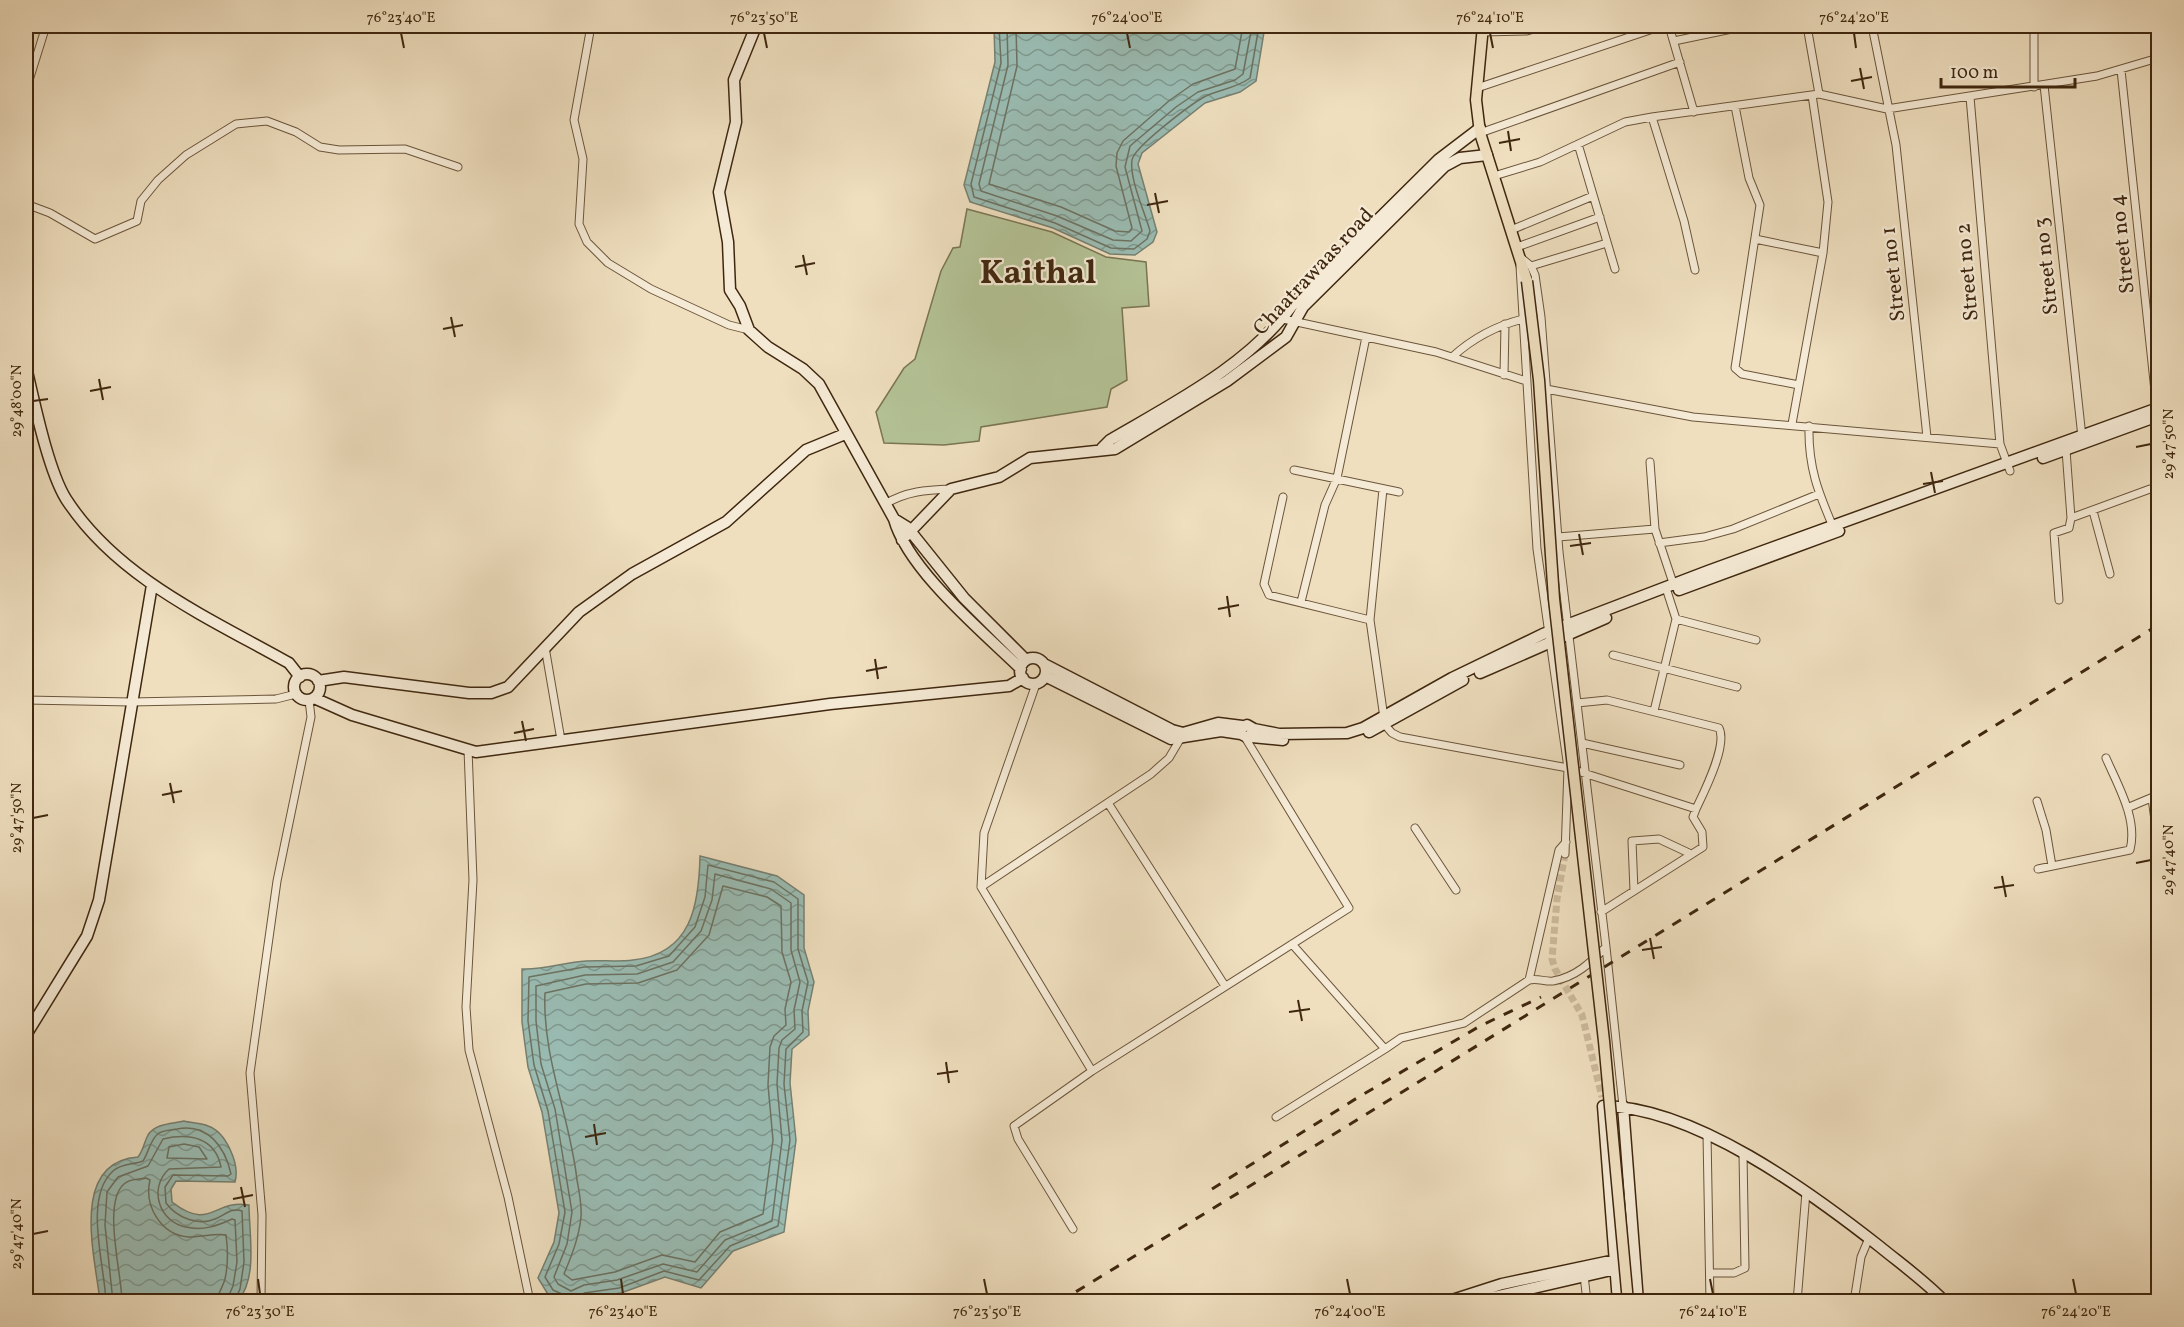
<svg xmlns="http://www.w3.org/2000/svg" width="2184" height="1327" font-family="Vollkorn,serif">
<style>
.park{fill:#b4c396;stroke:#7a7552;stroke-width:1.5}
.water{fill:url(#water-waves);stroke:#768071;stroke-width:1.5}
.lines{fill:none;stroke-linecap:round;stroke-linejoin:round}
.shore{stroke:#6c7261;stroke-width:1.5}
.street-tunnel{stroke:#ccba9c;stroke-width:7;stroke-dasharray:7 3.5;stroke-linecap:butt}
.street-casing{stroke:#6b553b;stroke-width:9}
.secondary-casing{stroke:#3f270f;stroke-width:13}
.primary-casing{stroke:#3f270f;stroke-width:13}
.street{stroke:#f5ead5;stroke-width:7}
.secondary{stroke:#f5ead5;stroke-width:10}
.primary{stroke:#efdfbf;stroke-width:10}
.rail{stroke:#3f270f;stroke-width:3;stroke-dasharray:10 10;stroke-linecap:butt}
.primary-bridge-casing{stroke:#3f270f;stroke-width:13;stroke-linecap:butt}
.primary-bridge{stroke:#efdfbf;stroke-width:10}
.ticks{fill:none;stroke:#3f270f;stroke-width:2}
.labels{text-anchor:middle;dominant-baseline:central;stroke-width:4.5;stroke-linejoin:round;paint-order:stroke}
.street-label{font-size:21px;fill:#3f270f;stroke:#f5ead5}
.town-label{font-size:33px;font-weight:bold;fill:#3f270f;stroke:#f5ead5}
.neatline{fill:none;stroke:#3f270f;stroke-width:2}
.ticks-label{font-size:15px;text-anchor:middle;fill:#3f270f}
</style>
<defs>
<pattern id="water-waves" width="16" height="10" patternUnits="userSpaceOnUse" patternTransform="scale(1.5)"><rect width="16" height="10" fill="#9abcb3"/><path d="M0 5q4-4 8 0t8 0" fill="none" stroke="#7f9990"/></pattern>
</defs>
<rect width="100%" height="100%" fill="#efdfbf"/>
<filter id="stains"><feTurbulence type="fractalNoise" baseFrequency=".00333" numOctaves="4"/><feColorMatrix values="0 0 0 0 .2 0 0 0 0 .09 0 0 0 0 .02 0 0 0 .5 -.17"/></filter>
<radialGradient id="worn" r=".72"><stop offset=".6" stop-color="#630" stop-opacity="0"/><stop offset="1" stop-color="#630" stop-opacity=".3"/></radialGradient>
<path class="park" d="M967,209L1052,232L1106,257L1146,262L1149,306L1122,308L1127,380L1111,389L1107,407L981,427L979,441L944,445L884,443L876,412L904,368L915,359L941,271L953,248L960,247Z"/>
<path class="water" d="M994,26H1265L1256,81L1240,92L1205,103L1142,153L1138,164L1157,232L1153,242L1135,255L1110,254L1053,228L970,202L964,185L995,62Z
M700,856L777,876L804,895V948L814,982L808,1011L809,1035L792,1049L790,1083L796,1140L784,1232L733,1251L701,1288L665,1277L621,1293L568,1301L549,1296L538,1278L554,1242L559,1213L542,1112L528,1067L522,1022V969C545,970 564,962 586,961C602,960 618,962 633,960C692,954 699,904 700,856Z
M184,1121C191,1123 201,1123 208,1126C226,1132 240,1164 235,1182L176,1181L171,1189L172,1202C211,1232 213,1199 249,1205C249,1235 258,1277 238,1301H100C95,1256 69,1162 138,1157C144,1149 144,1142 148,1135C156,1123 172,1124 184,1121Z"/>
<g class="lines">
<path class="shore" d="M999,26L1001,63L971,184L974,197L1055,223L1111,248L1134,249L1147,239L1150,231C1145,213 1129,178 1132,160C1134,147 1190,105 1204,97C1219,89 1235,89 1250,78L1259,26
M1007,26L1008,65L979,184L981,191L1057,216L1113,240L1131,241L1142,231L1125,167L1130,146L1176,107L1198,92L1235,80L1243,74L1252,26
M1016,26L1017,66L989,184L1061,207L1115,231L1129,232L1132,228L1116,166L1117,153L1123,141L1170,100L1193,84L1235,69L1243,26
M715,874L771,889L791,903V950L800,982L794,1010L795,1029L782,1040L779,1048L777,1084L782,1140L772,1221L725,1240L697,1272L663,1264L617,1280L584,1285L571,1291L558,1284L554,1277L567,1244L572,1212L555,1109L541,1064L536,1021V986L585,975L637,974L673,962L701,931L712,900Z
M723,886L767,897L781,906L782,952L791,982L785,1009L786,1025L774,1036L770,1047L768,1085L773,1140L763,1214L720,1232L695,1262L662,1255L615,1272L572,1280L564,1274C572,1255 579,1237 581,1217C582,1205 579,1191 577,1180C570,1117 542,1057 545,993L586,984L638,983L677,970L709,935Z
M184,1144L199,1147L207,1159L167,1158L169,1147Z
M106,1302C105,1266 83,1198 113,1171C122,1163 133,1165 143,1161C149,1152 150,1139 159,1133C164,1130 171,1130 177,1129C208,1123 225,1147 231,1174L228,1176L173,1175L165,1187L166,1203C177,1218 198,1226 215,1219C225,1215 232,1207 242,1211L244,1262L240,1289L234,1302
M113,1302L105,1225L107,1192L118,1177L148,1166L163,1139C189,1133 215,1137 221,1167L169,1169C148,1188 159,1222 186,1227C203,1231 217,1226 232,1219L235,1220L237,1262L233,1286L226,1302
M122,1302C122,1274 102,1203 124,1184C131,1178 139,1180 146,1178L150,1180C144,1205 160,1235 189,1237C200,1237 217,1233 226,1235C228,1249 228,1265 225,1279C223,1287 218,1292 217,1302
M566,1302L564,1295L553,1290L545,1277L559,1244L565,1212L548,1111L534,1065L528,1021L529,977L584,967L636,966L669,956L695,927L705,897L708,865L774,882L798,899V949L808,982L802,1011L803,1032L786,1049L784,1084L790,1140L778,1226L730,1246L699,1280L664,1271L619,1288L584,1293L579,1302"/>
<path class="street-tunnel" d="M1565,854L1557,899L1552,959L1555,969L1582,1015L1602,1097"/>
<defs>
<path id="street" d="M591,26L574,120L583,159L579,224L587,242L608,263L651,289L729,325L749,330
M1669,26L1694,112
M1807,26L1819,94
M1872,26L1896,145L1927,437
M1482,32L1527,31L1544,26
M1674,41L1746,26
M2121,70L2157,410
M2044,85L2082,437
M2034,87V26
M1477,88L1662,26
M26,90L46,26
M1970,97L2000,444
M1735,106L1749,178L1760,205L1735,368L1742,374L1799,385
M1652,117L1684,221L1695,270
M1480,133L1680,62
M1578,144L1615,269
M1494,176L1540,162L1625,122L1652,117L1819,94L1887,109L2097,76L2158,58
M26,204L50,213L95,239L137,221L141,201L158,180L186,155L236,124L267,121L296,132L320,147L339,150L405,149L458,167
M1511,230L1593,196
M1755,239L1823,253
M1517,247L1600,217
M1520,266L1537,549L1568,768L1565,854
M1531,266L1607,243
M1283,319L1436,352L1526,381
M1452,357C1473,338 1495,326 1523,319
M1504,375L1505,324
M1546,389L1693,417L2000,444L2010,471
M1792,424L1823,253L1828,202L1812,95
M1809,426C1808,467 1818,492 1834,529
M2066,450L2071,518L2150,489H2158
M1650,462L1655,529L1674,586
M1294,470L1399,492
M1383,489L1370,620L1385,725L1392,733L1400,737L1568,768L1696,809C1704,792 1728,745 1719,728L1607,700L1577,703
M1283,497L1264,584L1269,595L1370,620
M885,504C907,491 926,490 951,489
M2093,511L2110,574
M1558,537L1655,529
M1659,543L1704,537L1733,529L1819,494
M2059,600L2054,533L2069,528L2071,518
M1301,602L1325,505L1337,478L1366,337
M1676,619L1756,640
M545,647L561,740
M1613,655L1737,687
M1036,684L984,833L981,887L1092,1071
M26,700L131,702L276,699L296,694
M1654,711L1676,619L1666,588
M1582,743L1680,765
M468,749L473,880L466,1007L469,1050L508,1197L529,1297L535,1302
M2152,798L2158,843
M2037,801L2046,830L2052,866
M1108,803L1225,986
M2127,808L2158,795
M1415,828L1456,890
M2038,869L2130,850C2138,819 2118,786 2106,758
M981,887L1151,774L1169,758L1182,736
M1634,891L1632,841L1659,839L1691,854
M1601,912L1703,847L1702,832L1693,817L1696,809
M1606,947L1623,1106
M1529,980L1559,850L1566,842
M1385,1049L1401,1038L1464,1023L1529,980C1538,978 1545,982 1553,981C1576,977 1590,963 1606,947L1559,552L1541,317L1535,275L1531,266L1520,257
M1276,1117L1385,1049L1292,944
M1707,1134L1710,1302
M1073,1229L1018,1139L1014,1126L1092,1071L1349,908L1246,739
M1710,1273H1734L1745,1268L1743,1154
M1584,1275L1587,1302
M261,1302L262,1215L250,1073L277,881L311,717L309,700
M1797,1302L1806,1192
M1854,1302L1861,1257L1869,1238"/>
<path id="secondary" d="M756,26L734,80L736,122L719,192L728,242L730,290L740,306L749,330L768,347L803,369L819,384L894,519C908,570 982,631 1021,669
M26,367C34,401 48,470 66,499C117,578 209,618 289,663L300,677
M1102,448L1110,440C1175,402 1249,365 1294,303L1438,160L1480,128
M2043,458L2158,416
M894,519L907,527L964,598L1026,660
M902,540L951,489L999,477L1030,458L1115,449L1227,381L1286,337L1303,307L1445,166L1460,158L1487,155
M1679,590L1839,531
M1020 671a13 13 0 1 1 26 0a13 13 0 1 1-26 0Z
M1044,664L1172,730L1183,733L1218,723L1242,726
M1480,673L1606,618
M294 687a13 13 0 1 1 26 0a13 13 0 1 1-26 0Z
M1045,676L1171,739L1221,731L1241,734
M318,681L344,677L469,693H491L508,687L579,612L632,574L726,522L806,450L845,434
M314,698L352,715L476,752L830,704L1009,686L1023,678
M1254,729L1249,738L1241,734V728L1247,725L1254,729L1279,734L1347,733L1363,728L1452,678L1543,634L1708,571L2158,408
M1369,732L1463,680
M1252,737L1283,740
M26,1035L87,936L99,900L152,585
M1623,1106L1638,1302
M1446,1302L1502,1284L1620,1259
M1472,1302L1620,1268
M1618,1302L1603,1106C1694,1107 1809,1191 1879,1246C1901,1264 1925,1281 1945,1302"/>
<path id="primary" d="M1483,26L1476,100L1480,133L1527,281"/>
</defs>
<use href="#street" class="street-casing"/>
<use href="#secondary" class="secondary-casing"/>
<use href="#primary" class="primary-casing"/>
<use href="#street" class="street"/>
<use href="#secondary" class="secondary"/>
<use href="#primary" class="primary"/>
<path class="rail" d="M1212,1189L1357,1098L1480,1026L1541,997
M1059,1302L1258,1181L2158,625"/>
<defs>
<path id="primary-bridge" d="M1527,281L1539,380L1554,599L1604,1041L1628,1302"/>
</defs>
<use href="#primary-bridge" class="primary-bridge-casing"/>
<use href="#primary-bridge" class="primary-bridge"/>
</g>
<path class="ticks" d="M401,33L404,48M764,33L767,48M1127,33L1130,48M1490,33L1493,48M1854,33L1856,48M1860,68L1864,89M1851,81L1872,77M1508,131L1511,151M1499,143L1520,139M1155,193L1159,213M1147,205L1168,201M803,255L807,275M795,267L815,263M451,317L455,337M443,329L463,325M99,379L103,400M90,391L111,387M33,401L48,399M2136,447L2151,444M1931,472L1935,493M1923,484L1943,481M1579,534L1583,555M1570,546L1591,543M1227,596L1230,617M1218,609L1239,605M875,659L878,679M866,671L887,667M522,721L526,741M514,733L534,729M170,783L174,803M162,795L182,791M33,818L48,815M2136,863L2151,860M2002,876L2006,897M1994,888L2014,885M1650,938L1654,959M1642,950L1662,947M1298,1000L1302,1021M1289,1012L1310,1009M946,1062L949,1083M937,1074L958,1071M594,1124L597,1145M585,1137L606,1133M241,1187L245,1207M233,1199L253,1195M33,1234L48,1231M258,1279L260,1294M621,1279L623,1294M984,1279L987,1294M1347,1279L1350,1294M1710,1279L1713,1294M2073,1279L2076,1294"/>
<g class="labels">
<g class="street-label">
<text transform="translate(2123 244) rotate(-96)">Street no 4</text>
<text transform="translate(2047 266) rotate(-96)">Street no 3</text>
<text transform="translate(1314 272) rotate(-47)">Chaatrawaas road</text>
<text transform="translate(1968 272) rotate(-95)">Street no 2</text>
<text transform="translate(1894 274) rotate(-96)">Street no 1</text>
</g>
<g class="town-label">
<text x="1038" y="275">Kaithal</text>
</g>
</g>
<rect width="2184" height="1327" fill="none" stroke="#efdfbf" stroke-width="66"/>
<path d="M1941 78v9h134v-9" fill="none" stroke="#3f270f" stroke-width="3"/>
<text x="1950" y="78" font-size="18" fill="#3f270f" stroke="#f5ead5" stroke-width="4.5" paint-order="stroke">100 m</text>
<rect x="33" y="33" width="2118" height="1261" class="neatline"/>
<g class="ticks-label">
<text x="401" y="22">76°23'40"E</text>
<text x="764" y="22">76°23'50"E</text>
<text x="1127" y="22">76°24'00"E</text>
<text x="1490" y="22">76°24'10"E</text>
<text x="1854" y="22">76°24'20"E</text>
<text transform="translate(16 401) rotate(-90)" y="5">29°48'00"N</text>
<text transform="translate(2168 444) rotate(-90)" y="5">29°47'50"N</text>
<text transform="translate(16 818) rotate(-90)" y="5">29°47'50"N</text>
<text transform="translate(2168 860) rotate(-90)" y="5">29°47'40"N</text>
<text transform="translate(16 1234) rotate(-90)" y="5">29°47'40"N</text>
<text x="260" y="1316">76°23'30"E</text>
<text x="623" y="1316">76°23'40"E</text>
<text x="987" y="1316">76°23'50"E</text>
<text x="1350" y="1316">76°24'00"E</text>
<text x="1713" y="1316">76°24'10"E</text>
<text x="2076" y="1316">76°24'20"E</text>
</g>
<rect width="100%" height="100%" filter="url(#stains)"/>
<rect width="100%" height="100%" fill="url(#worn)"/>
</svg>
